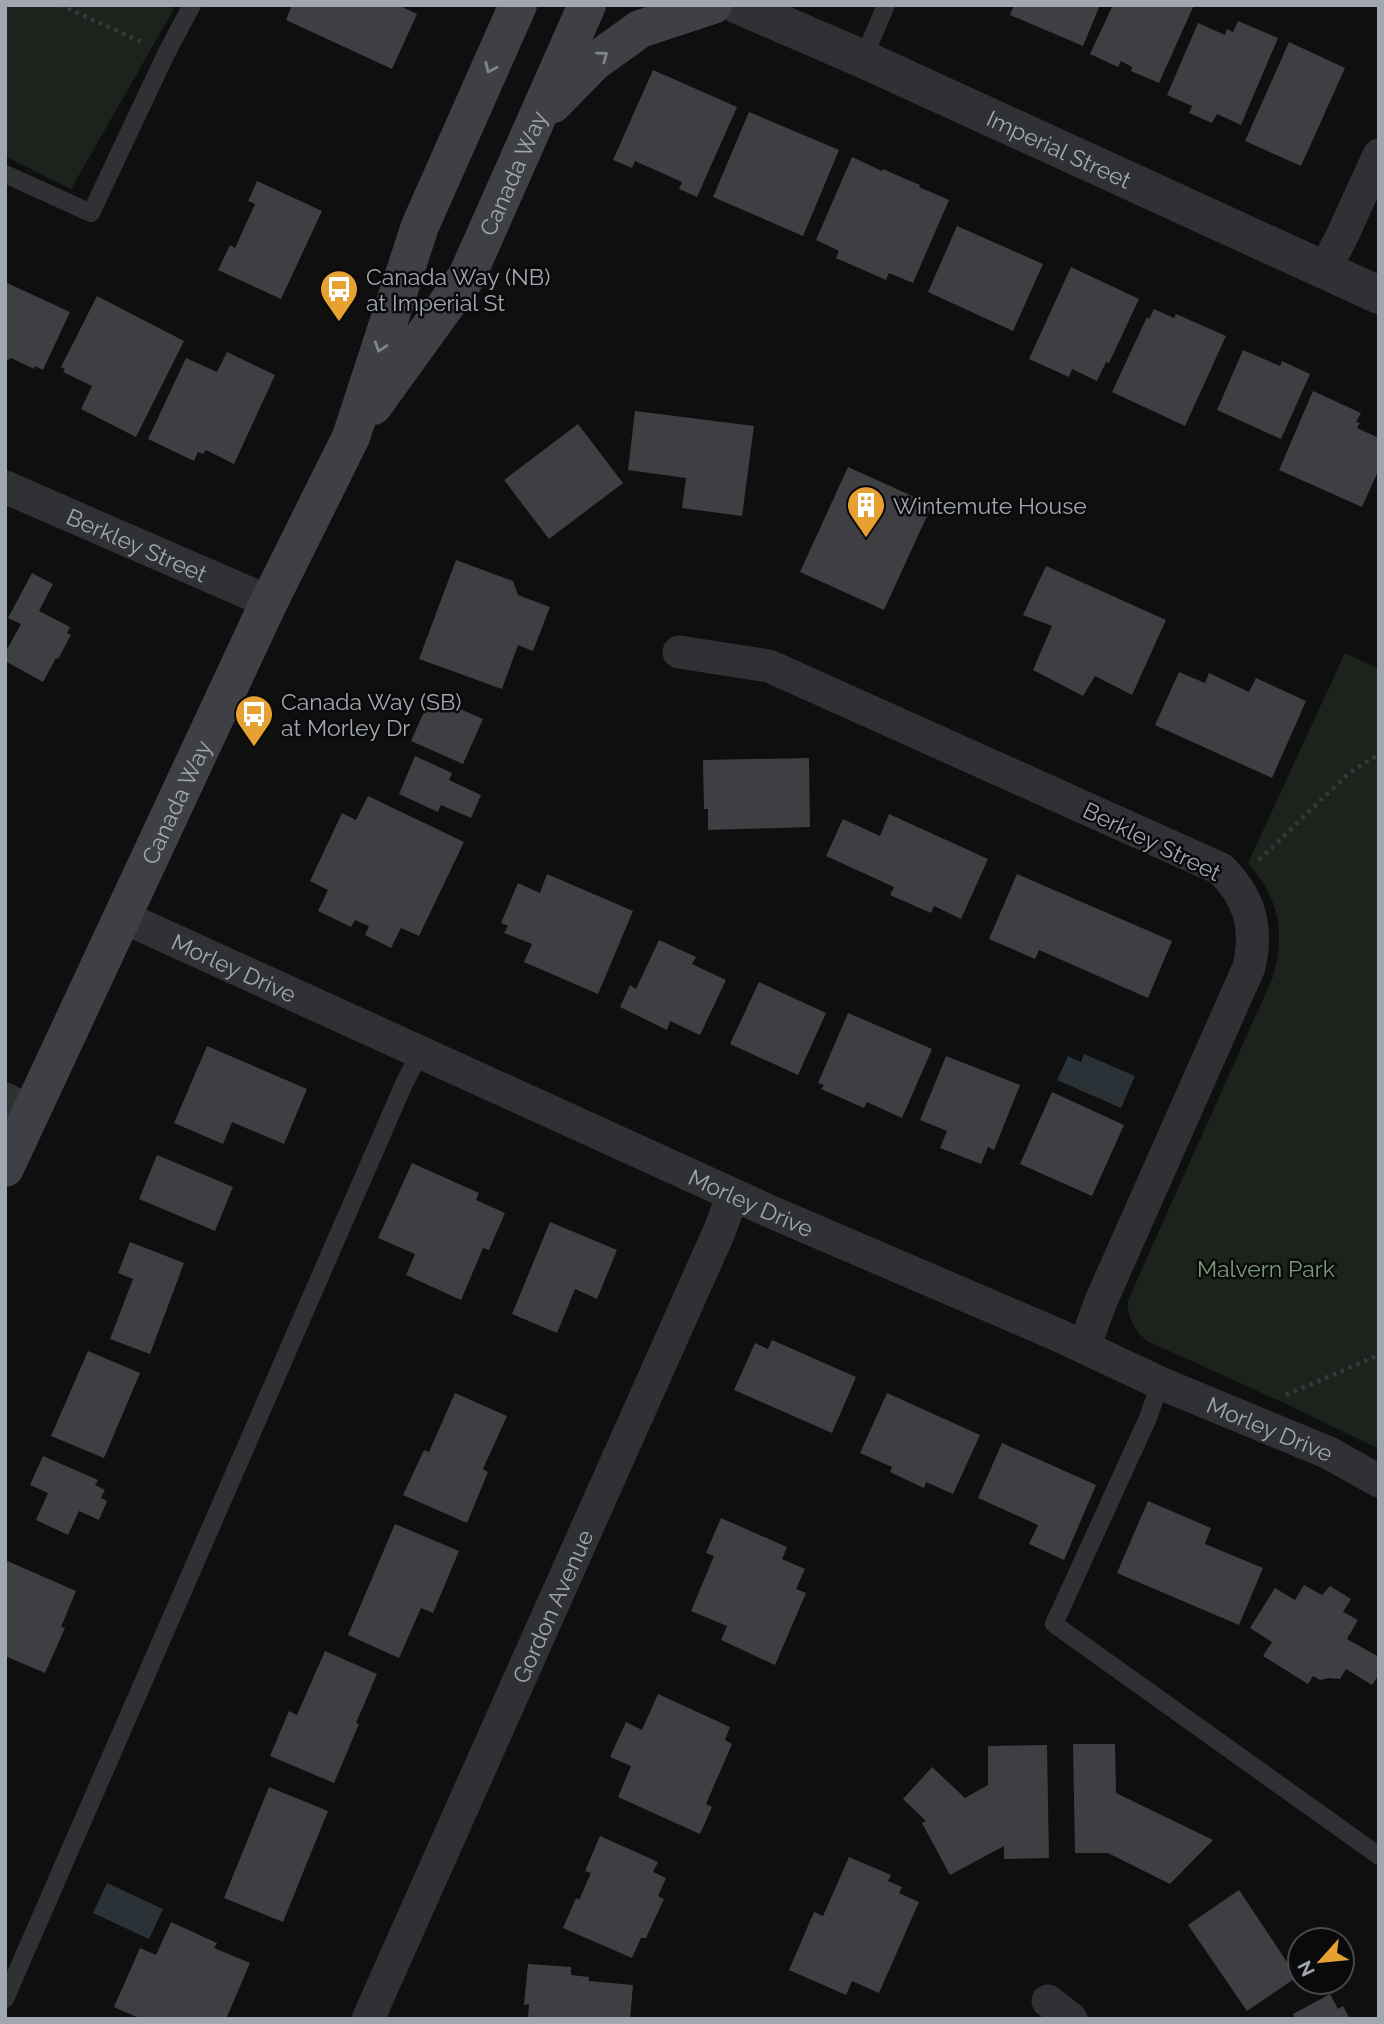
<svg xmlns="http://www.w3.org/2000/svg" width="1384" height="2024" font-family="Raleway,sans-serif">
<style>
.green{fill:#1c231c}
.water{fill:#2a3238}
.building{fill:#3e3f43}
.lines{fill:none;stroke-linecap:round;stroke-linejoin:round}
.path{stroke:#37383c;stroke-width:4.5;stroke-dasharray:3.5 5;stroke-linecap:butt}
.service{stroke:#303135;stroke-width:18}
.minor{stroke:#303135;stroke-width:33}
.tertiary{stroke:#303135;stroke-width:38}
.secondary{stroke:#3f4045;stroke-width:38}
.oneway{stroke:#7f838b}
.labels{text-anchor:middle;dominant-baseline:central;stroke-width:5;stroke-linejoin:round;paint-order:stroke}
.street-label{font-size:23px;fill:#a1a7b1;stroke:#0a0a0b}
.poi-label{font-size:23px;fill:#a1a7b1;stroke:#0a0a0b;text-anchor:start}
.park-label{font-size:23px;fill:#799b79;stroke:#0a0a0b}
</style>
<rect width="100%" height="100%" fill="#0f0f10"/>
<path class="green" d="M5,5H165L174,9L71,189L5,156Z
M1345,653L1379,669V1449L1280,1401L1147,1341C1134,1330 1127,1318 1128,1300L1273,977C1286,932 1279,899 1248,863Z"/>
<path class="water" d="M1084,1054L1135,1076L1121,1108L1057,1080L1068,1056L1081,1062Z
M107,1883L163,1909L149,1939L93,1913Z"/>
<path class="building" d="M292,5H398L417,14L392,69L286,20Z
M1014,5H1100L1083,46L1010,15Z
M1113,5H1194L1159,83L1131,71L1132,67L1121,61L1118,67L1090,54Z
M1238,21L1278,38L1241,125L1217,114L1212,123L1189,113L1192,106L1167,95L1198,23L1225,35L1227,29L1233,32Z
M1289,42L1345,68L1301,166L1245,141Z
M653,70L737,107L697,197L679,189L682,182L635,161L632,168L613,160Z
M749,112L839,150L803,236L713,197Z
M852,157L882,171L883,169L901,177L920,185L919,187L949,200L913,283L889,273L886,280L836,258L839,251L816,240Z
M257,181L322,211L281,299L218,270L230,245L235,248L255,204L248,201Z
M957,226L1043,264L1013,331L928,292Z
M1071,267L1139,299L1109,363L1106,362L1097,381L1072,369L1069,377L1029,359Z
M5,282L70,312L43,370L35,366L34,369L11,358L7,361H5Z
M97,296L184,341L136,437L81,409L92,386L63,372L65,369L61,367Z
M1154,309L1174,318L1176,314L1226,336L1185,426L1112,392L1147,317L1149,319Z
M1243,350L1280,366L1282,361L1310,374L1281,439L1217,410Z
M227,352L275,375L234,464L206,450L203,454L198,452L194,461L148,439L186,358L217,372Z
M1313,391L1361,413L1356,422L1360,423L1357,428L1379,438V469L1362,507L1279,470Z
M635,411L754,426L742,516L682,508L686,478L628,470Z
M578,424L623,483L549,539L504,480Z
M848,467L932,505L884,610L800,572Z
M456,560L513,581L518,595L550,607L533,651L518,645L502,689L419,659Z
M1046,566L1166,620L1132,695L1095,676L1083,696L1033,670L1052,626L1023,615Z
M32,573L53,584L39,611L70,627L67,633L71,635L58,659L56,658L43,682L5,661V653L21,624L8,618Z
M1179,672L1205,683L1209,673L1249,692L1256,678L1306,701L1272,778L1155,725Z
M431,696L483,719L463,764L411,741Z
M415,756L452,773L449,780L481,795L471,818L441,805L438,812L399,794Z
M809,758L810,827L708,830V809H704L703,760Z
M368,796L464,842L419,936L401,928L391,948L365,935L369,926L355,920L351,927L318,911L328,890L310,881L342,813L356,820Z
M889,814L988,859L961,919L934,906L931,913L890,895L894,887L826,856L843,819L880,836Z
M547,874L633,911L598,994L524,962L532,944L504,933L508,926L501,923L518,883L540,893Z
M1017,874L1172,941L1148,998L1039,950L1035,959L989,939Z
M659,940L696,957L692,964L726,980L700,1035L670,1021L667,1030L620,1007L630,985L636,989Z
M759,982L826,1013L798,1075L730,1044Z
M848,1013L932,1049L902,1118L867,1102L864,1108L821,1089L824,1085L818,1083Z
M207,1046L307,1089L284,1144L232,1122L223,1144L174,1123Z
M946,1056L1020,1085L994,1150L988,1147L981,1164L940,1148L947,1131L920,1120Z
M1052,1092L1124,1125L1092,1196L1020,1164Z
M157,1155L233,1187L215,1231L139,1199Z
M412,1163L479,1193L476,1200L505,1213L489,1250L483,1248L461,1300L406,1275L415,1254L378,1238Z
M550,1222L617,1250L597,1299L575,1289L557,1333L512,1314Z
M130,1242L184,1263L150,1354L110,1339L133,1279L118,1273Z
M772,1340L856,1377L832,1433L734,1390L755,1343L768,1349Z
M88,1351L140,1373L104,1458L51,1436Z
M455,1393L507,1416L483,1469L488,1472L467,1523L403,1495L424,1450L429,1452Z
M887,1393L980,1435L953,1494L926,1482L924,1488L890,1472L892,1467L860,1453Z
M1002,1443L1096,1485L1064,1560L1029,1544L1038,1525L978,1498Z
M43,1456L98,1480L95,1485L105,1490L101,1498L107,1501L99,1520L79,1511L68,1535L36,1520L48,1493L30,1485Z
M1148,1501L1211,1528L1205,1544L1263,1568L1239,1625L1117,1573Z
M721,1518L787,1547L782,1559L805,1569L796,1589L806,1593L775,1665L721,1640L727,1626L691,1611L714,1556L706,1553Z
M395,1524L459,1551L433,1613L421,1608L399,1658L348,1635Z
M5,1560L76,1591L61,1627L65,1628L45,1673L5,1656Z
M1304,1585L1322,1595L1330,1586L1351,1599L1343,1612L1358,1620L1347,1639L1379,1657V1674L1372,1685L1346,1669L1340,1679L1329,1678L1320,1680L1313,1676L1308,1684L1263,1656L1272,1642L1250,1628L1275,1588L1295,1600Z
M325,1651L377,1674L356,1723L359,1724L334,1783L270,1756L289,1711L297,1715Z
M658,1694L730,1727L725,1740L732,1744L706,1804L712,1807L700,1834L618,1797L631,1766L610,1757L626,1722L642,1730Z
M1073,1744H1115L1116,1793L1213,1840L1170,1884L1108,1853H1075Z
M1047,1745L1049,1858L1004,1859V1846L950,1875L922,1823L926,1821L903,1799L932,1767L965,1798L988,1785V1746Z
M269,1787L328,1811L283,1922L224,1898Z
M600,1836L658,1862L653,1872L666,1878L658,1896L664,1899L646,1938H641L632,1958L563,1928L576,1898L579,1900L591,1873L585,1871Z
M849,1857L891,1875L888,1881L902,1887L899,1893L919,1902L879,1993L852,1981L846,1995L789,1970L814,1912L823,1916Z
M1239,1890L1297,1977L1247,2011L1188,1925Z
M171,1922L217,1943L214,1948L250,1963L226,2019H141L114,2007L140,1948L156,1955Z
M528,1964L571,1967V1975L589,1977V1981L633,1985L630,2019H528L529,2004L524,2005Z
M1330,1994L1338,2009L1343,2006L1350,2019H1295L1293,2014Z"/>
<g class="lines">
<path class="path" d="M60,5L142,42
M1259,860L1349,773L1379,754
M1286,1395L1379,1355"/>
<path class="service" d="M863,59L886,5
M5,174L91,213L167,52L192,5
M1160,1383L1148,1418L1054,1624L1379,1856
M5,1999L404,1084L420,1052"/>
<g class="minor">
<path d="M1324,271L1343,234L1379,155"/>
<path id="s1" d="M5,487L269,602"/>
<path d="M679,652L769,666L1221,869C1250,898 1258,928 1249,967L1101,1301L1084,1347"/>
<path id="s2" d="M123,917L769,1211L1058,1335L1160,1383L1329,1453L1379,1481"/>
<path d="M5,1099L31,1112"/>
<path d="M1048,2001L1071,2019"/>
<path id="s3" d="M368,2019L719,1232L733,1195"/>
</g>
<path class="tertiary" id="s4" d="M738,5L863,59L1379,295"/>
<g class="secondary">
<path d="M553,104L594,62L640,29L713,5"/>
<path id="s5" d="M373,406L467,276L587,5"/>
<path id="s6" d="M5,1168L269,602L351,437L420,226L518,5"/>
</g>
</g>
<defs><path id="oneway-chevron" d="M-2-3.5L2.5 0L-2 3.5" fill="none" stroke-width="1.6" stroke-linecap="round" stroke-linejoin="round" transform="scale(1.75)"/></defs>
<g class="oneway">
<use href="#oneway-chevron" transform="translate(603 56) rotate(-36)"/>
<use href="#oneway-chevron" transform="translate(490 68) rotate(114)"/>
<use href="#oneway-chevron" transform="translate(380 347) rotate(108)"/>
</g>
<defs>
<symbol id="bus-pin" viewBox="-11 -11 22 30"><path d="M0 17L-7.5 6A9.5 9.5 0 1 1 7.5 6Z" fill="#e7a131" stroke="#0a0a0b"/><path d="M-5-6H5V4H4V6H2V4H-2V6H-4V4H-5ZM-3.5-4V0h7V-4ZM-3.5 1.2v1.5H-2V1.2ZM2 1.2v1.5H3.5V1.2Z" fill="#fff"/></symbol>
<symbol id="building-pin" viewBox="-11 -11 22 30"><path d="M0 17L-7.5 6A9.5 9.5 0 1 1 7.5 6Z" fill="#e7a131" stroke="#0a0a0b"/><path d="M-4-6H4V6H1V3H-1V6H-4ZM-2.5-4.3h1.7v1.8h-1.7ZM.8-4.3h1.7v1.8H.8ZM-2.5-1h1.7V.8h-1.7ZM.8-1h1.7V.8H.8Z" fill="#fff"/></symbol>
</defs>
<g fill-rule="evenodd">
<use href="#bus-pin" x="317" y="267" width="44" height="60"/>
<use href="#building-pin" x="844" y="483" width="44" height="60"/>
<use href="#bus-pin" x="232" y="692" width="44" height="60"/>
</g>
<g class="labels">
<g class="street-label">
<text stroke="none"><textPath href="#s4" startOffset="352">Imperial Street</textPath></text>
<text stroke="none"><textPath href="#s5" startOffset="273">Canada Way</textPath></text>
<text stroke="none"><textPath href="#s1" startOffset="144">Berkley Street</textPath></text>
<text stroke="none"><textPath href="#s6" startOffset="404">Canada Way</textPath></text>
<text transform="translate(1152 841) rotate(26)">Berkley Street</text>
<text stroke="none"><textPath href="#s2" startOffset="122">Morley Drive</textPath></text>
<text stroke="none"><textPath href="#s2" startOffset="690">Morley Drive</textPath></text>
<text stroke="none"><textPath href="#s2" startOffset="1256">Morley Drive</textPath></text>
<text stroke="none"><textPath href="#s3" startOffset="452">Gordon Avenue</textPath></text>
</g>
<g class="poi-label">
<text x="366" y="276">Canada Way (NB)<tspan x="366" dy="26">at Imperial St</tspan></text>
<text x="893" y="505">Wintemute House</text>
<text x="281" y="701">Canada Way (SB)<tspan x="281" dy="26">at Morley Dr</tspan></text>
</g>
<g class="park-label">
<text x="1266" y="1268">Malvern Park</text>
</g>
</g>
<rect width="1384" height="2024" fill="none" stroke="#a1a7b1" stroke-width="14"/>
<g transform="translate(1321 1961) rotate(243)"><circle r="33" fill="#0a0a0b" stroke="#46494d" stroke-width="2"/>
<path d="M0-5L12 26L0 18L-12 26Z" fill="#e7a131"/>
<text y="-10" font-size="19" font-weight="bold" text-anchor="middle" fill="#a1a7b1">N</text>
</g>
</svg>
